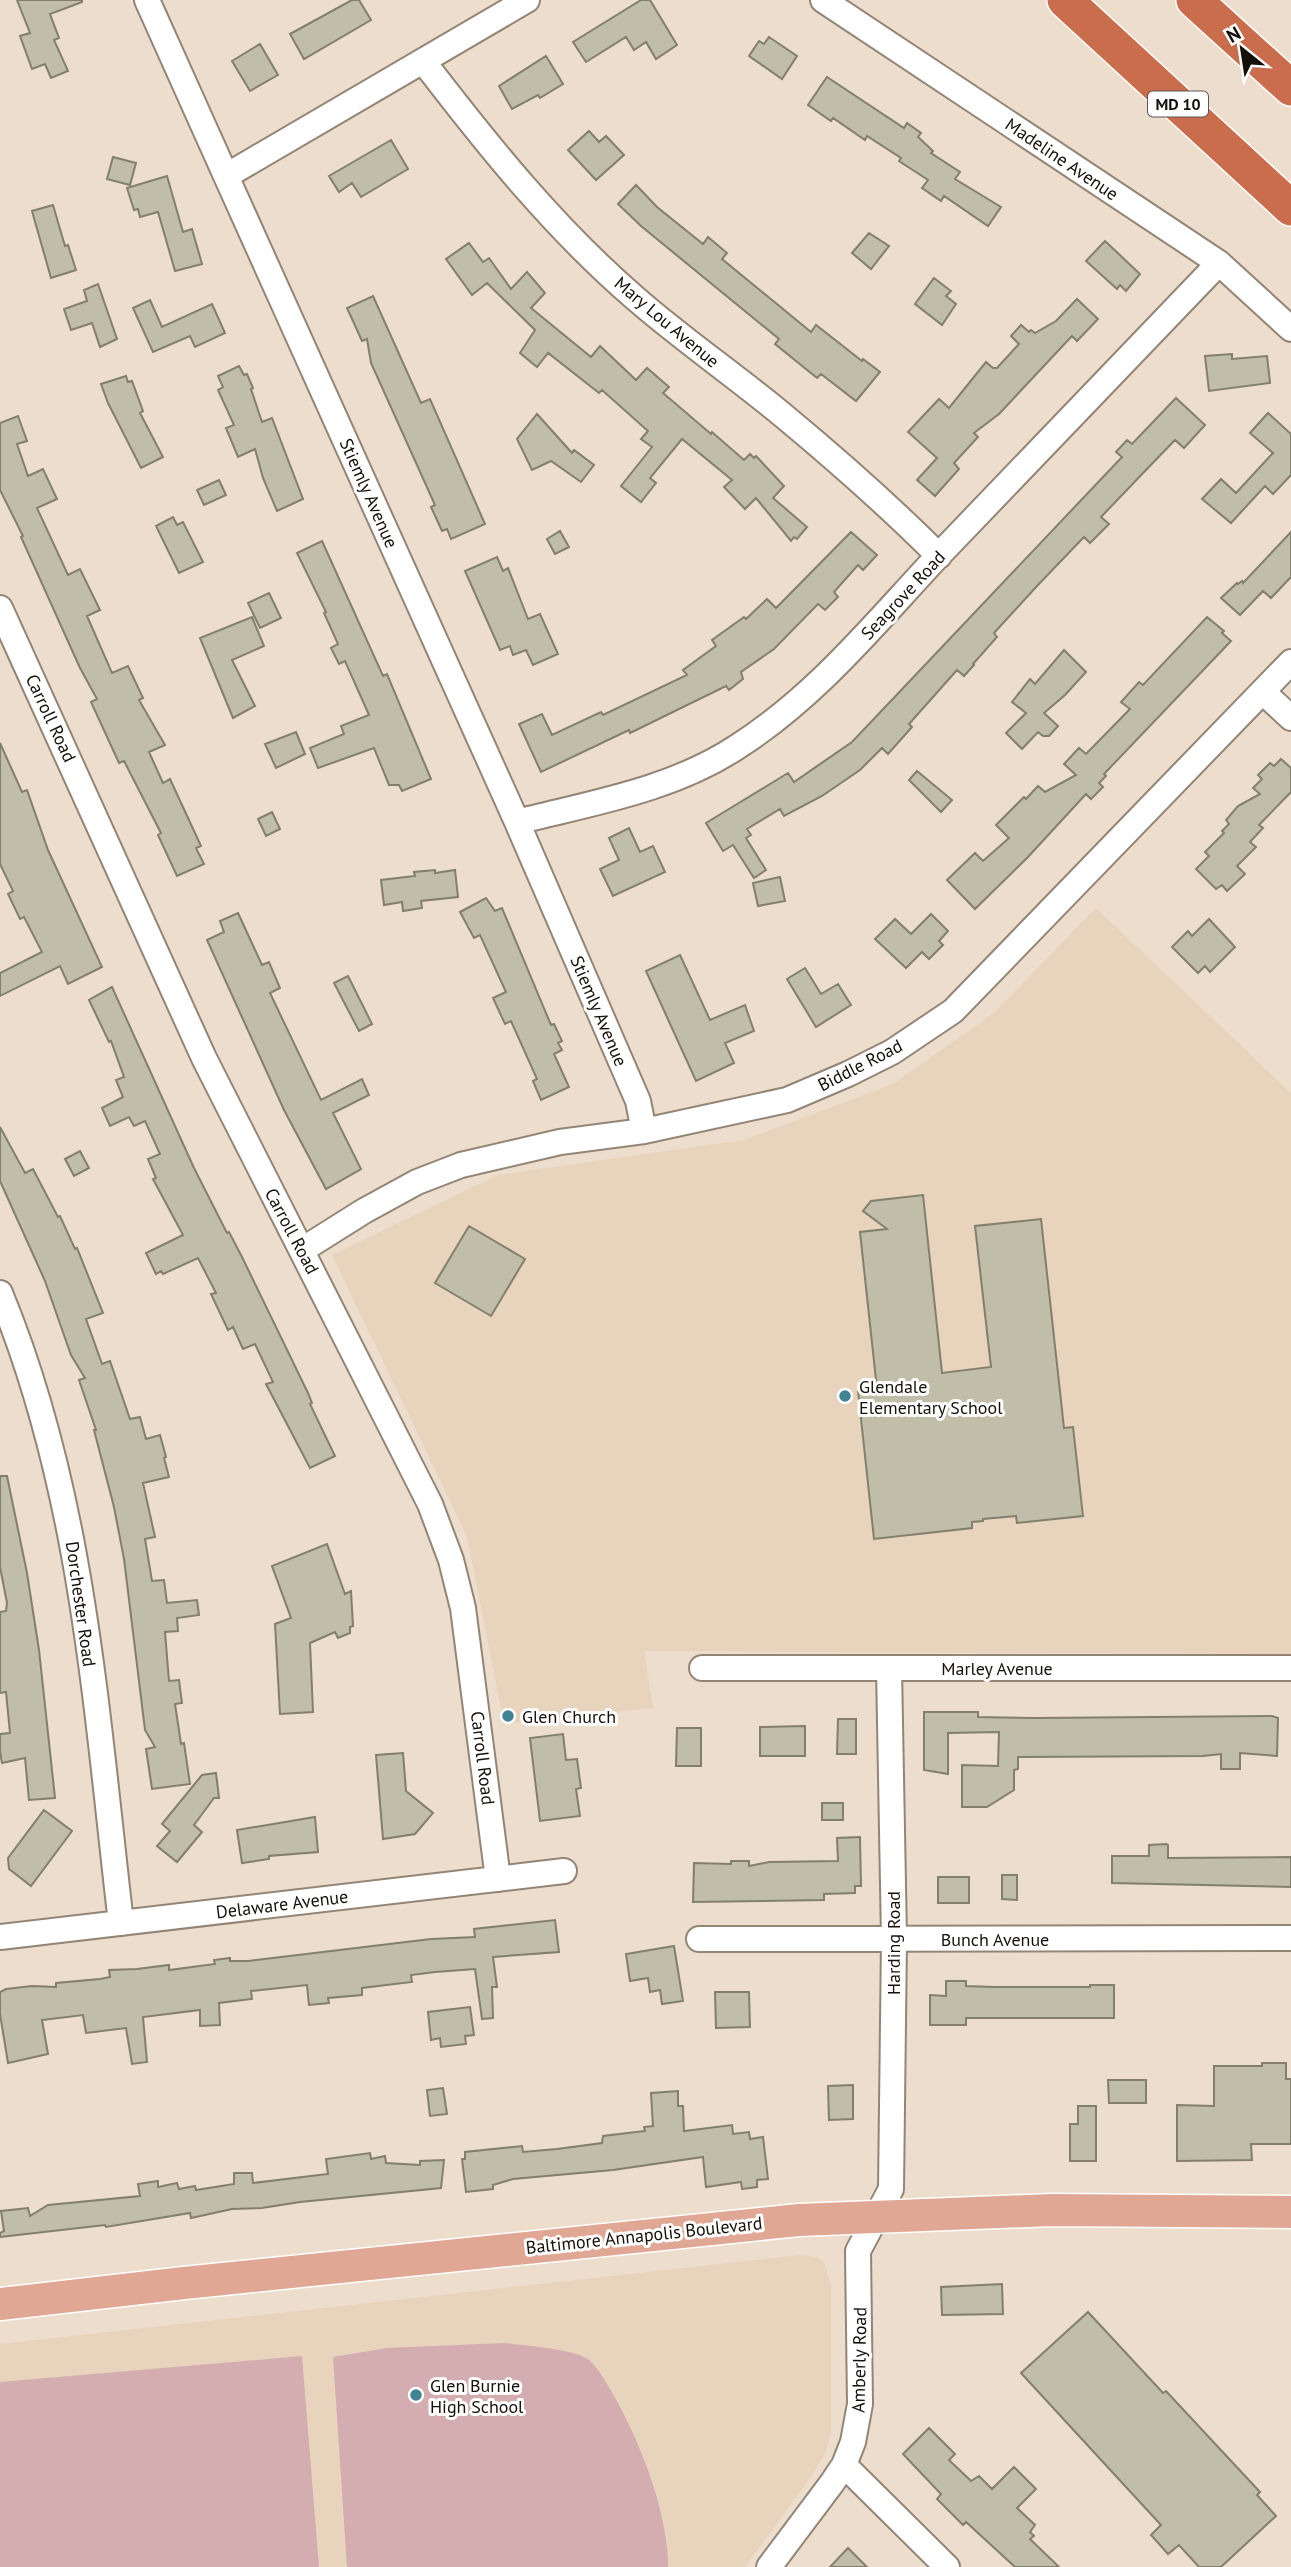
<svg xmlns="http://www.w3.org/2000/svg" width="1291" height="2567" font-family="'PT Sans',sans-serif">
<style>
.built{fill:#e8d3bc}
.green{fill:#d4adb1}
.building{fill:#c0bda8;stroke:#827f6c;stroke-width:2}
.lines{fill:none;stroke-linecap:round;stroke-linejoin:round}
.minor-casing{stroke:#938576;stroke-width:28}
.major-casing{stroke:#fff;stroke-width:35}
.highway-casing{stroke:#fff;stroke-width:38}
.minor{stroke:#fff;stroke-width:24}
.major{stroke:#dfa794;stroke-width:32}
.highway{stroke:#c96d4d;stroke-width:35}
.poi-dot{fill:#408393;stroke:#fff;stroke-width:2.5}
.labels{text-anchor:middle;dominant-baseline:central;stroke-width:6;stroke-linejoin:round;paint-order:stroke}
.shield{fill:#fff;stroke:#5a5753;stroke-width:2}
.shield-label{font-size:16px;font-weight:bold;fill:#140f09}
.street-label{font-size:18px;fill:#140f09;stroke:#fff}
.poi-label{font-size:18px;fill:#140f09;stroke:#fff;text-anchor:start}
</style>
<rect width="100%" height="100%" fill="#edddcc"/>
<path class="built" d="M1096,908L1291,1093V1654L644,1651L653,1708L504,1724L467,1536L332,1255L498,1175L744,1140L893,1084L994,1013Z
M800,2255L817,2257L824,2262L831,2285V2434L824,2456L811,2477L745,2567H0V2344Z"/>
<path class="green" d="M504,2343C523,2345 573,2349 588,2359C598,2367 607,2384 613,2394C640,2442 668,2511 668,2567H347L333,2357L387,2348Z
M302,2356L319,2567H0V2382Z"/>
<path class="building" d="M17,0H82V2L50,14L59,38L54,40L68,71L51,78L45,64L32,69L20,36L30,33Z
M352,0H359L371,20L304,59L290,34Z
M641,0H650L677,45L656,59L646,42L634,50L626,37L586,62L573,42Z
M769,37L797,56L782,79L749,56L759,41L764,44Z
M260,44L278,75L250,91L232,61Z
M546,56L563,84L540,98L538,95L512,109L499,86Z
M827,77L904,128L907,123L921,133L918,137L933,151L931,153L960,172L955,179L1001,207L988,226L944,196L941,201L922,188L928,180L899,161L901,158L867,136L865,140L833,118L831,121L808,105Z
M589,131L599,142L606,136L624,155L596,180L568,150Z
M391,140L408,169L361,197L352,183L339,192L329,176Z
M113,157L136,163L130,185L107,179Z
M167,176L183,232L192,229L202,264L175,271L158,212L140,217L138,209L134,210L127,188Z
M636,185L657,207L703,244L708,237L727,253L722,259L811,332L816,325L862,361L863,359L880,372L856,401L821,374L817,378L775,344L779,339L641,226L618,204Z
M53,205L65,246L68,245L76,270L51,278L32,211Z
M869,233L889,246L871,269L852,253Z
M1105,241L1140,274L1126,291L1120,285L1117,289L1086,261Z
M469,243L483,262L489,258L511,289L527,272L545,293L531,308L591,357L600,346L636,380L647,368L669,387L663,393L711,434L712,432L744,460L750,454L754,458L756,456L784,486L773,498L807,527L797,539L794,537L791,541L756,498L745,509L724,487L732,480L682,439L650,478L656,483L641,502L621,486L652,447L641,439L648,431L602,390L599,393L548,353L537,367L520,353L535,330L487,283L472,295L446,259Z
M934,278L951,291L946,296L956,304L942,325L915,304Z
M98,284L117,339L100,347L92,323L71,330L64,309L87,301L84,290Z
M373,296L421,403L430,399L485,524L451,539L447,529L442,531L431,507L435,505L371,363L367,339L362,341L347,308Z
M1077,299L1098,319L1077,341L1072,336L999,414L974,433L978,437L954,463L959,469L935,496L917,480L937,458L908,432L939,399L949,408L986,362L993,368H997L1019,344L1011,336L1021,325L1029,332L1031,330L1035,333L1056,321Z
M150,300L162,327L212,304L225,333L195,347L190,336L153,352L133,308Z
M1232,354V359L1267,356L1270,383L1209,391L1205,356Z
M239,366L244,375L247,374L253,388L251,389L262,422L272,418L303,499L277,511L263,478L255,449L238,457L226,428L234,425L218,390L223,387L218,376Z
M126,376L128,382L132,381L143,411L140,413L163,457L141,468L108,403L101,384Z
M1176,398L1205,425L1184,448L1175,440L1146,470L1101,517L1109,524L1090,543L1084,537L1037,586L994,633L997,637L973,664L974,665L964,676L957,670L909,724L912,727L888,754L882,748L860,770L822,796L784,816L780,809L747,829L751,835L746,838L766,870L754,878L733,845L723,851L706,823L788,773L794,782L852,742L1122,457L1116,452L1127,440L1132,444Z
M1268,413L1291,434V475L1273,494L1265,486L1231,523L1202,499L1221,479L1236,493L1273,453L1250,433Z
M537,414L572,453L574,450L594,465L581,482L551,461L532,470L517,439Z
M18,416L27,441L17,444L28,476L43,469L57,499L37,508L68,575L80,569L100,610L87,616L112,673L128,666L143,698L139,700L165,745L149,752L163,783L170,779L201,846L196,848L204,864L177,876L158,835L161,833L124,761L119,763L91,702L97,699L80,668L21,537L23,536L0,490V423Z
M219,480L226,495L204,505L197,490Z
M173,517L177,525L183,522L203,562L179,573L156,526Z
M560,531L569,547L555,554L547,539Z
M851,532L877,555L863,570L858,565L834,592L838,597L825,610L818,604L774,649L741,672L743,679L729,690L726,686L630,733L629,730L541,772L519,724L542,714L552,735L601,712L603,715L687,675L683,670L716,646L712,640L744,617L746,619L767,599L776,608Z
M1291,532V577L1271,598L1263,591L1240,615L1221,598L1237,583L1238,584L1242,581L1243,583Z
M322,541L383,676L387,674L431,779L402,791L399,785H389L374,748L318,768L310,748L344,734L341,726L369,715L345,661L339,664L331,648L338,644L324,613L326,612L297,553Z
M497,557L503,571L508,568L528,619L540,614L558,654L533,665L526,650L513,655L510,646L500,650L465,571Z
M269,593L281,618L260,628L248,603Z
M252,617L264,646L232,660L255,706L233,718L200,638Z
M1207,617L1224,631L1222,633L1231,641L1104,774L1106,776L1099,783L1103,787L1091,799L1086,794L1028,857L975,909L947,880L975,853L983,861L1009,838L996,825L1024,797L1026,799L1038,786L1045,792L1076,775L1064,764L1079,748L1086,754L1130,709L1121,702L1139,682L1143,685Z
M1064,650L1086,672L1065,695L1044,713L1058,726L1049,736H1043L1038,732L1022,749L1006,733L1026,713L1012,702L1030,679L1035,684Z
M296,732L305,754L276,768L265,744Z
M0,743L22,792L27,790L48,850L102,967L68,984L60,966L0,996V973L42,952L24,917L20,919L8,894L13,891L0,864Z
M1281,759L1291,768V792L1259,825L1263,828L1250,842L1256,847L1237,866L1245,874L1227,891L1222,885L1216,889L1196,869L1209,856L1205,852L1224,833L1222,831L1229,824L1226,820L1238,806L1260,794L1253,788L1262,779L1258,775L1270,763L1274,766Z
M917,771L952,800L941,812L909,780Z
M272,812L280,829L266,836L258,819Z
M629,828L640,852L653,846L665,872L613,896L600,869L619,860L609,838Z
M435,870V873L455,870L458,897L421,901L422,908L403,911L402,902L384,905L381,880L415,876L414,872Z
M780,877L785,901L758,906L753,883Z
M486,898L495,911L502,908L551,1025L554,1024L562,1041L558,1043L562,1050L554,1054L569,1087L541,1100L533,1081L537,1079L511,1021L505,1024L493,998L506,992L480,935L474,938L460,912Z
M238,913L262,965L269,962L280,988L270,993L321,1100L362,1079L369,1095L333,1113L361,1169L326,1189L284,1110L207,940L224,932L220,921Z
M931,914L948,931L939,941L943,945L929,959L922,952L906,968L875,939L895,919L911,934Z
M1209,919L1235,947L1210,972L1205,966L1198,973L1172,947L1188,931L1192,936Z
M680,955L710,1020L745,1005L754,1031L725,1043L734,1063L696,1081L646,971Z
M805,968L821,994L838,984L851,1005L816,1027L787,979Z
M348,976L372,1024L359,1031L334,983Z
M112,987L194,1168L227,1233L229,1232L242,1257L308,1393L312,1403L310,1404L335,1456L310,1468L266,1384L273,1382L255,1344L243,1349L233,1327L228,1330L211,1294L216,1293L198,1258L163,1274L161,1271L156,1274L146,1253L183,1235L153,1179L156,1178L148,1159L160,1154L145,1121L134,1126L129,1117L110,1126L102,1108L123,1097L116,1080L124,1077L111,1041L109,1042L89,1000Z
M0,1127L25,1173L33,1169L58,1217L60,1216L75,1249L77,1248L103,1313L86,1319L102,1364L110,1361L130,1419L140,1417L146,1439L160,1435L166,1457L164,1458L169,1477L143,1483L155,1537L145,1539L152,1581L164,1580L167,1603L197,1600L199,1615L177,1618L178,1631L165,1632L169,1681L179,1680L182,1703L175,1704L181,1744L184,1743L190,1784L152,1789L146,1749L155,1747L145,1730L124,1559L114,1507L94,1430H96L79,1380L85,1378L71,1355L45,1281L0,1181Z
M80,1151L89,1168L74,1176L65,1159Z
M923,1195L942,1373L991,1367L975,1226L1041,1219L1064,1428L1073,1427L1083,1516L1017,1523L1016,1516L983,1519V1521L972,1522V1528L874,1539L858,1391L877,1389L860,1232L887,1229L863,1211L871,1201Z
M469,1226L525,1259L491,1316L435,1283Z
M0,1476H7L27,1573L39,1650L55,1798L29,1800L25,1758L2,1763L0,1752V1734L10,1733L6,1692L0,1693V1612L6,1611L7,1603L0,1567Z
M327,1544L345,1594L351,1591L353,1626L350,1627V1633L338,1638L335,1632L310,1643L313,1712L280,1714L275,1624L291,1618L272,1566Z
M924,1712H978V1717L1036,1718L1272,1716L1278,1718L1277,1756L1240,1753V1769H1221V1754L1203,1756L1018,1757V1769L1014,1770V1790L987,1807H962V1765L998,1766L999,1732L948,1733V1774L924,1770Z
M838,1719H856V1754H837Z
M805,1726V1756H760V1727Z
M677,1728H701V1766H676Z
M563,1734L566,1760L577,1759L581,1788L576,1789L580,1816L540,1821L530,1738Z
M403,1753L406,1791L433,1813L415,1834L383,1839L376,1755Z
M216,1773L219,1798H214L194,1825L202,1832L177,1862L157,1846L170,1831L162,1824L202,1775Z
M822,1803H843V1820H822Z
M44,1810L72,1831L31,1886L9,1869L8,1858Z
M315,1817L318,1852L269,1856V1859L242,1863L237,1830Z
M860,1837L861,1886H855V1893L824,1894V1900L693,1902L694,1863L731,1864V1861H749V1866L769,1862L838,1861L837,1838Z
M1166,1844L1168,1845V1858L1291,1857V1887L1112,1883V1856H1149V1845Z
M1002,1875H1017V1900L1002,1899Z
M938,1877H969V1903H938Z
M555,1920L559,1952L493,1957L497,1987H492L493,2018L482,2019L475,1969L435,1972L411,1975L412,1982L362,1988V1995L328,1998L329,2003L309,2005L307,1985L251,1991L252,1999L219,2003L220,2025L200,2026V2010L143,2017L147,2062L132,2064L126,2028L86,2033L83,2015L42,2020L48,2054L8,2063L0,2014V1992L6,1989L32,1986L56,1987V1983L100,1979L110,1977L109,1970L137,1969L169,1965V1970L215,1964L214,1960L230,1958V1961H248L431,1939L475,1937L474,1929Z
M674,1946L683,2001L662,2004L660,1990L650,1992L648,1978L630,1981L626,1954Z
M946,1981H966V1986L994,1987H1090V1985H1114V2018H966V2025H930V1995L946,1996Z
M715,1992H749L750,2027L716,2028Z
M470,2007L474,2035L465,2036L466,2044L441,2047L440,2038L431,2040L428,2012Z
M1262,2063H1286V2079H1291V2144H1251L1252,2160L1177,2161V2105L1214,2106V2066H1262Z
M1108,2080H1146V2103H1109Z
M853,2085V2119L829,2120L828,2086Z
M443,2088L447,2114L430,2116L427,2090Z
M678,2091V2106H683L684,2131L732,2125L733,2134L749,2132L750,2139L763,2137L768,2179L757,2180V2187L742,2189L741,2182L706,2187L703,2157L613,2170L513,2179L493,2185V2189L466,2192L462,2159H465V2152L522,2146L523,2152L557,2149L602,2143L603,2136L645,2131L644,2127L653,2126L651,2093Z
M1078,2106H1096V2161H1070V2124H1078Z
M370,2153L371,2159L385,2156L386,2163L420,2165V2161L444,2160L441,2188L300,2202L262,2208L232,2209L191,2218L190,2213L106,2227L105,2225L0,2237V2233L4,2231L1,2211L28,2208L30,2216L48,2205L140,2196L138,2184L158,2181V2187L177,2183L179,2189L195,2186L196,2190L234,2184V2173H252L253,2183L328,2174L326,2159Z
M1002,2284L1003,2314L942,2315L941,2287Z
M1088,2312L1163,2393L1166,2391L1260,2492L1257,2495L1276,2516L1221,2567H1199L1179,2545L1168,2554L1151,2535L1161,2525L1021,2373Z
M929,2428L955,2454L949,2460L971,2481L979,2476L992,2489L1014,2467L1036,2489L1017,2508L1035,2525L1030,2532L1034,2536L1030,2539L1059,2567H1015L966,2522L963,2525L937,2499L941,2494L903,2454Z
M848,2548L867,2567H830Z"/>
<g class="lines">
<defs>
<path id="minor" d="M147,0L226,176
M527,0L226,176L517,822L638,1101L644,1131
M823,0L1219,263L1291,329
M423,61C488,146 554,228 635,298C683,340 736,376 785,417C838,461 890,507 939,556
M0,608L204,1058L430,1504L451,1560L463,1608L498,1879
M1263,692L1291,718
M517,822C591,803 672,790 737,747C817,696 876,622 940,554C1033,457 1126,360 1219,263
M302,1250L364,1211L417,1182L461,1165L560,1142L644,1131L787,1100L848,1074L892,1052L953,1011L1291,662
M0,1293C83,1494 96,1710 121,1923
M702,1668H1291
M0,1937L564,1871
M699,1939L1291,1938
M844,2465L947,2567
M769,2567L832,2483L844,2465L853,2442L860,2404L858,2251L891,2189L894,1939L889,1668"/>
<path id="major" d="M0,2304L184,2283L799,2220L1052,2210L1291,2212"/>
<path id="highway" d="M1065,0L1291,208
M1194,0L1291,88"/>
</defs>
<use href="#minor" class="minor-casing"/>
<use href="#major" class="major-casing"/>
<use href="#highway" class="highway-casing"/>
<use href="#minor" class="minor"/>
<use href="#major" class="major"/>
<use href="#highway" class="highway"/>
</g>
<g class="poi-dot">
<circle cx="845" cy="1396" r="7"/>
<circle cx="508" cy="1716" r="7"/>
<circle cx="416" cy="2395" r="7"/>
</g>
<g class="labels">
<rect class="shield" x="1148" y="91.5" width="60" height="25" rx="5"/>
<g class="shield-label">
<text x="1178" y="104">MD 10</text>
</g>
<g class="street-label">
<text transform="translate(1062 159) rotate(34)">Madeline Avenue</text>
<text transform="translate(667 322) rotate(40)">Mary Lou Avenue</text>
<text transform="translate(369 493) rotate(66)">Stiemly Avenue</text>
<text transform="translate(903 595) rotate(-47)">Seagrove Road</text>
<text transform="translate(51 718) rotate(65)">Carroll Road</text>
<text transform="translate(599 1011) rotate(67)">Stiemly Avenue</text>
<text transform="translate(860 1065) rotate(-27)">Biddle Road</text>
<text transform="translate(292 1231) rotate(62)">Carroll Road</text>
<text transform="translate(81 1604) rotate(82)">Dorchester Road</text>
<text x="997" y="1668">Marley Avenue</text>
<text transform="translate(483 1758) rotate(83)">Carroll Road</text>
<text transform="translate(282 1904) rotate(-7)">Delaware Avenue</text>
<text x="995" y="1939">Bunch Avenue</text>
<text transform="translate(893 1943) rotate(-90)">Harding Road</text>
<text transform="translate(644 2235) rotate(-6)">Baltimore Annapolis Boulevard</text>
<text transform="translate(859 2360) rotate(-89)">Amberly Road</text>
</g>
<g class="poi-label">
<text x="859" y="1386">Glendale<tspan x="859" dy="21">Elementary School</tspan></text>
<text x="522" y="1716">Glen Church</text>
<text x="430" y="2385">Glen Burnie<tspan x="430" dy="21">High School</tspan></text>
</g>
</g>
<g transform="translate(1242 49) rotate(330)" stroke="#ffffff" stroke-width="5" paint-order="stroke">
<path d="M0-5L12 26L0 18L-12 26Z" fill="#140f09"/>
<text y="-10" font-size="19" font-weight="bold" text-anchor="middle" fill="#140f09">N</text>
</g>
</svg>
